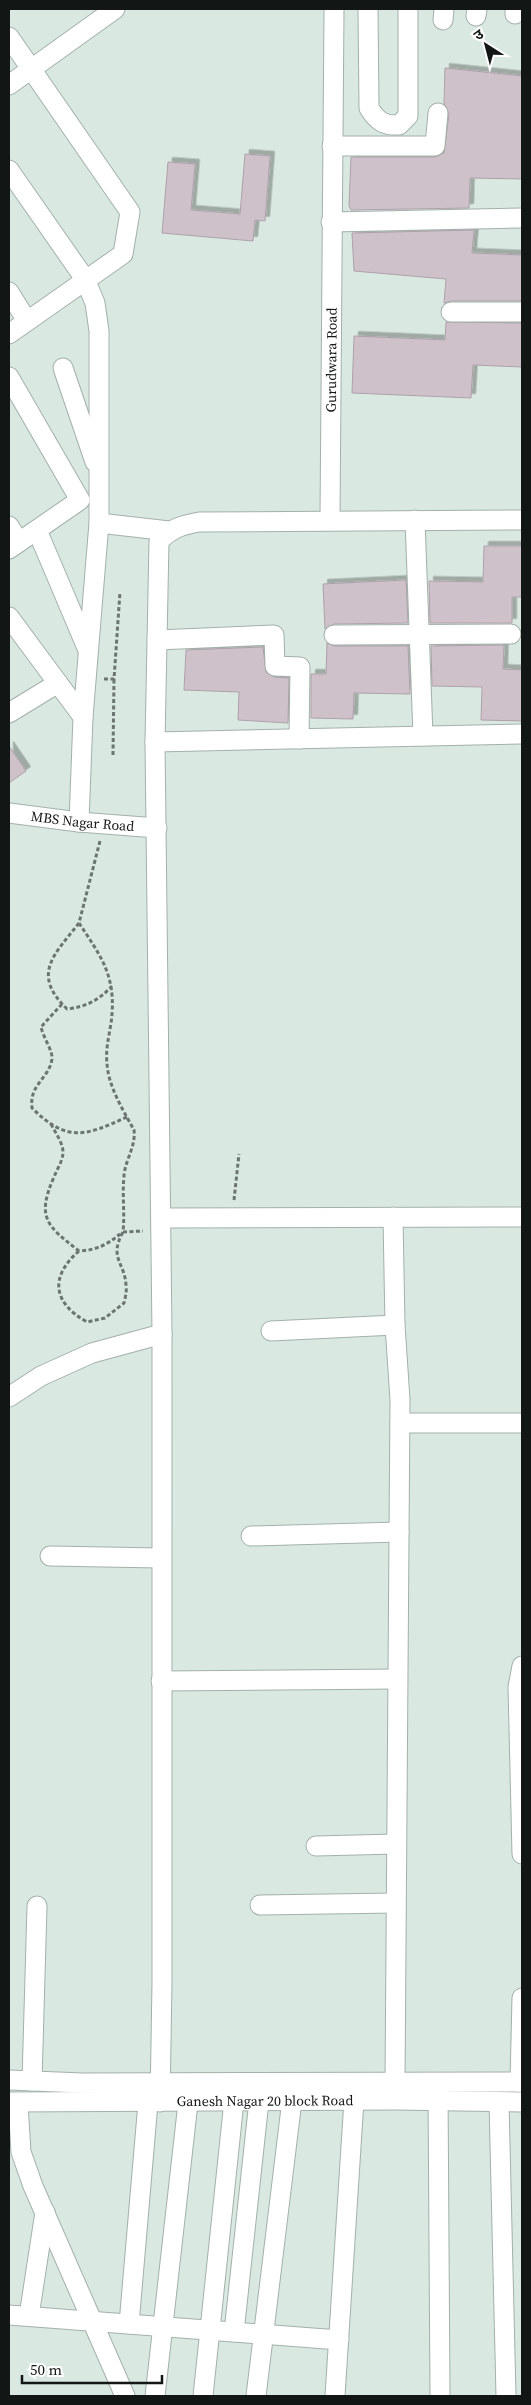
<svg xmlns="http://www.w3.org/2000/svg" width="531" height="2405" font-family="'Source Serif 4','Noto Sans Devanagari',serif">
<style>
.building{fill:#cec1ca;stroke:#aea1aa;filter:url(#shadow)}
.lines{fill:none;stroke-linecap:round;stroke-linejoin:round}
.minor-casing{stroke:#a3b1a9;stroke-width:21}
.path{stroke:#6c7571;stroke-width:3;stroke-dasharray:4 2.5;stroke-linecap:butt}
.minor{stroke:#fff;stroke-width:19}
.labels{text-anchor:middle;dominant-baseline:central;stroke-width:4.5;stroke-linejoin:round;paint-order:stroke}
.street-label{font-size:14px;fill:#121715;stroke:#fff}
</style>
<defs>
<filter id="shadow"><feDropShadow dx="4.5" dy="-4.5" stdDeviation="0" flood-color="#0004"/></filter>
</defs>
<rect width="100%" height="100%" fill="#d9e8e0"/>
<path class="building" d="M445,68L522,76V179L470,178L469,208L351,210L349,206L351,157H435L444,153L449,114L444,104Z
M245,154L270,156L265,221L255,220L253,241L162,233L168,162L195,164L191,210L240,214Z
M474,230L472,253L522,255V301H451L444,303L446,279L354,271L352,233Z
M446,322L522,323V367L473,365L471,398L352,393L354,336L445,340Z
M484,546H522V597H512V623H430L429,581L483,582Z
M406,580L408,623L334,624L325,629L323,584Z
M327,643L334,646H408L410,694L354,693L353,719L311,718V674H326Z
M504,645L503,669L522,670V721L481,720L482,687L432,686L431,646Z
M263,647L266,672L274,677L289,678L288,723L238,720L239,692L184,690L186,650Z
M9,746L26,771L9,783Z"/>
<g class="lines">
<defs>
<g id="minor">
<path d="M368,9L369,108C377,121 384,126 399,125L408,116V9"/>
<path d="M515,9V14"/>
<path d="M476,16L477,9"/>
<path d="M443,20L444,9"/>
<path d="M9,37L130,212L123,254L9,334"/>
<path d="M9,85L115,9"/>
<path d="M332,146H435L438,113"/>
<path d="M9,170L85,279L95,303L99,331V523L83,717L79,822"/>
<path d="M331,222L522,218"/>
<path d="M9,292L27,321"/>
<path d="M451,312H522"/>
<path d="M63,368L95,462"/>
<path d="M9,377L80,500L9,549"/>
<path id="s1" d="M330,520L334,9"/>
<path d="M415,520L423,736"/>
<path d="M99,523L169,531"/>
<path d="M9,526L19,542"/>
<path d="M37,530L87,648"/>
<path d="M9,617L83,717"/>
<path d="M334,635L511,634"/>
<path d="M157,640L274,635L275,666L300,667L299,739"/>
<path d="M9,713L58,683"/>
<path d="M155,742L522,734"/>
<path id="s2" d="M9,813L79,822L157,828"/>
<path d="M393,1217L395,1325L400,1400L395,2082"/>
<path d="M161,1218L522,1217"/>
<path d="M271,1331L395,1325"/>
<path d="M9,1397L41,1376L92,1353L162,1334"/>
<path d="M400,1423H522"/>
<path d="M251,1536L399,1532"/>
<path d="M50,1556L160,1558"/>
<path d="M522,1666L518,1687L522,1854"/>
<path d="M161,1681L397,1679"/>
<path d="M316,1846L396,1844"/>
<path d="M260,1905L395,1903"/>
<path d="M9,2080L82,2083L522,2082"/>
<path d="M32,2081L37,1906"/>
<path d="M520,2082L522,1998"/>
<path d="M438,2090L440,2396"/>
<path id="s3" d="M9,2102L395,2100L522,2102"/>
<path d="M160,2102L162,1983V1334L155,742L159,541C172,528 182,525 199,522L522,520"/>
<path d="M499,2102L506,2396"/>
<path d="M18,2104L21,2152L33,2186L125,2396"/>
<path d="M9,2315L339,2340"/>
<path d="M29,2316L45,2212"/>
<path d="M129,2324L148,2103"/>
<path d="M234,2332L259,2101"/>
<path d="M155,2396L188,2103"/>
<path d="M203,2396L234,2101"/>
<path d="M256,2396L292,2100"/>
<path d="M335,2396L354,2100"/>
</g>
</defs>
<use href="#minor" class="minor-casing"/>
<path class="path" d="M104,679H114L120,592
M113,755L114,679
M100,841L79,923C100,955 115,974 112,1014C111,1030 105,1047 107,1063C108,1086 123,1110 134,1130C136,1147 125,1160 124,1176C122,1195 125,1213 123,1232L143,1231
M79,923C54,955 31,974 67,1009C86,1007 99,1000 112,986
M62,1004L41,1027C43,1037 53,1051 52,1059C49,1079 29,1084 32,1108C68,1144 87,1135 127,1117
M51,1124C55,1132 63,1143 63,1152C63,1161 57,1169 54,1177C36,1218 47,1226 79,1251C96,1250 107,1245 120,1234
M234,1200L239,1154
M79,1251C49,1277 53,1303 87,1322L105,1318L124,1303C125,1298 127,1292 126,1287C126,1263 108,1259 123,1232"/>
<use href="#minor" class="minor"/>
</g>
<g class="labels">
<g class="street-label">
<text stroke="none"><textPath href="#s1" startOffset="160">Gurudwara Road</textPath></text>
<text stroke="none"><textPath href="#s2" startOffset="74">MBS Nagar Road</textPath></text>
<text stroke="none"><textPath href="#s3" startOffset="256">Ganesh Nagar 20 block Road</textPath></text>
</g>
</g>
<rect width="531" height="2405" fill="none" stroke="#121715" stroke-width="20"/>
<g transform="translate(486 45) rotate(324)" stroke="#ffffff" stroke-width="4" paint-order="stroke">
<path d="M0-4L9 19L0 12L-9 19Z" fill="#121715"/>
<text y="-8" font-size="14" font-weight="bold" text-anchor="middle" fill="#121715">उ</text>
</g>
<path d="M22 2375v8h140v-8" fill="none" stroke="#121715" stroke-width="2.5"/>
<text x="30" y="2375" font-size="15" fill="#121715" stroke="#ffffff" stroke-width="4" paint-order="stroke">50 m</text>
</svg>
